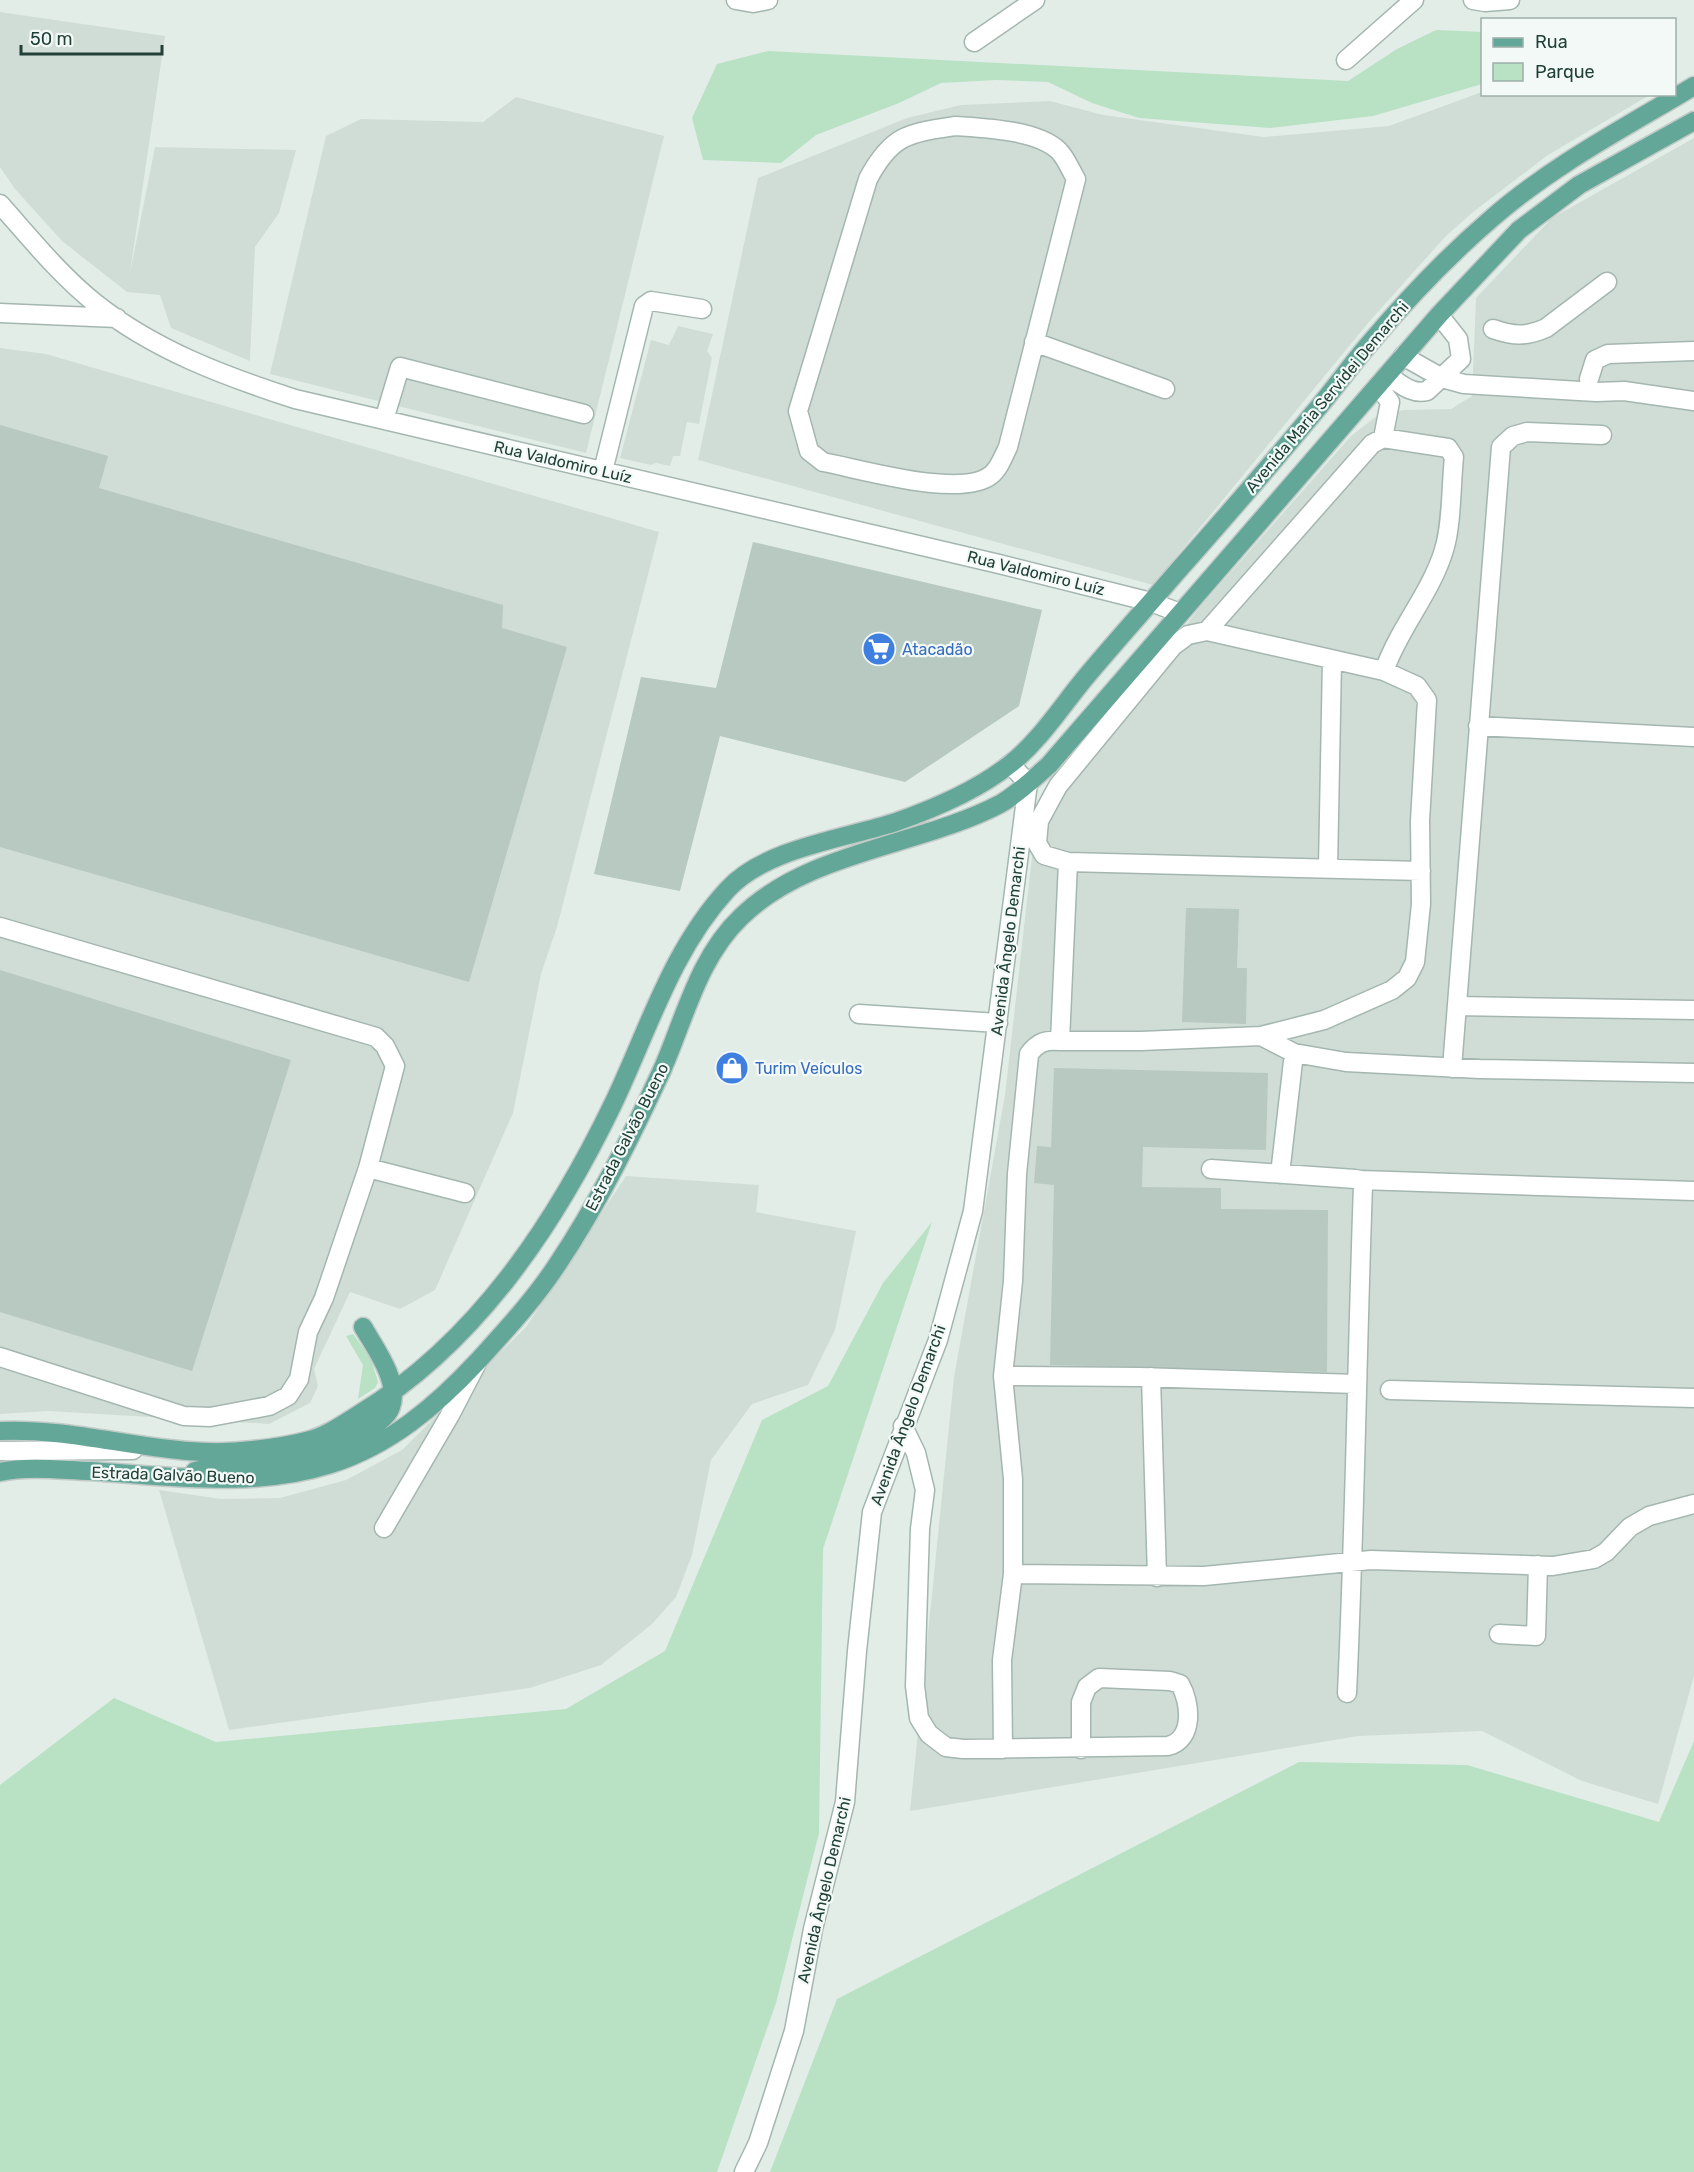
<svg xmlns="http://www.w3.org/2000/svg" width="1694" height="2172" font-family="Rubik,sans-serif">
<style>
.built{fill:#d0ddd7}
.green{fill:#b9e1c4}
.building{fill:#b7c9c1}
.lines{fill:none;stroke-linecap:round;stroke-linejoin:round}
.minor-casing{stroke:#a4b6b0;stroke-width:21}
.major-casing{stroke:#c1cac7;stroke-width:21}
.minor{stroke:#fff;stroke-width:18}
.major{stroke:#62a797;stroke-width:18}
.labels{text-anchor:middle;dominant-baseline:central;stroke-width:4.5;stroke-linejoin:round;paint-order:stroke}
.street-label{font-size:16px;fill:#204038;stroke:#f3f9f6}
.shop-label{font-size:16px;fill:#366cbe;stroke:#f3f9f6;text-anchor:start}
</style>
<rect width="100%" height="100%" fill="#e2ede8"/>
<path class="built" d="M0,12L165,36L130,273L155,147L296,150L279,213L255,247L250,361L171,328L160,295L127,292L62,241L15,189L0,167Z
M1482,92V94L1648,96L1548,155L1473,212L1445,237L1368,323L1153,585L698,460L758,178L907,118L961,105L1050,101L1103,115L1264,137L1389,126Z
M516,97L664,136L586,453L270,374L326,136L361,119L483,122Z
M1694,138V1676L1658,1804L1582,1781L1482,1731L1358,1736L910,1811L954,1377L1005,1095L1034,839L1059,796L1199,608L1351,436L1378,415L1404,410L1451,409L1472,396L1476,298L1552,218Z
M678,326L713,334L707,351L712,358L699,424L687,422L680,456H673L670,466L656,463L651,465L620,458L651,340L669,345Z
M0,348L46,354L659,532L557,927L541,974L513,1113L435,1290L400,1309L350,1292L314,1369L318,1386L310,1403L269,1424L48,1411L0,1414Z
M626,1176L759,1185L756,1212L856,1231L835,1330L808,1385L752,1404L711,1460L692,1555L676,1597L652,1624L601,1665L530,1688L229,1730L159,1490L221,1499L280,1498L346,1480L402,1450L526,1327Z"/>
<path class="green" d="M1436,30L1482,32V84L1373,116L1270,128L1139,118L1092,103L1048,82L996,80L941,83L899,103L816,135L781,163L703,160L692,118L717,64L768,51L1348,81L1397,49Z
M932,1222L823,1549L819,1833L776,2003L717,2172H0V1785L114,1698L216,1742L566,1709L665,1651L762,1420L828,1386L883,1283Z
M353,1334L371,1359L378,1382L375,1388L358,1399L363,1365L346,1336Z
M1694,1741V2172H770L837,1999L1299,1762L1467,1765L1659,1822Z"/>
<path class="building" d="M0,425L108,456L99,488L503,605L502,628L567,647L469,982L0,847Z
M753,542L1042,610L1019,706L905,782L720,736L680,891L594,874L641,677L716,688Z
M1186,908L1239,909L1237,968H1247L1246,1024L1182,1022Z
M0,970L291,1060L192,1371L0,1312Z
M1054,1068L1268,1073L1266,1150L1143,1147L1142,1187L1221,1188V1209L1328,1210L1327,1372L1050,1365L1054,1185L1034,1183L1037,1146L1051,1147Z"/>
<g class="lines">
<defs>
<path id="minor" d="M736,0L753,3L768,0
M1473,0L1485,2L1510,0
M974,42L1035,0
M1346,60L1414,0
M956,126C984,128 1038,130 1059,151C1066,158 1071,171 1076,179L1008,447C1004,455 999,469 991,475C961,499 861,469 823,462L809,451L798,411L868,179C892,134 909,133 956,126Z
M0,204C29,237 60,275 95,303C154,350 224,376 295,399L999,564L1151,602L1180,613
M0,313L117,318
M1493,329C1513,336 1526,337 1546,328L1607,282
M1034,342L1165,389
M1403,356L1442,378L1464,384L1596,392L1624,391L1694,401
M1387,375C1400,383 1411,395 1427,391L1461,359L1458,339L1439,315
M1589,379L1595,360L1608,354L1694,351
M1378,386L1390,402L1383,438
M384,420L400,367L584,414
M603,471L644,306L651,301L702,309
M1207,631L1372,444L1383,438L1448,448L1454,457C1451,485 1452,524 1444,550C1431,593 1399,628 1384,671
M1478,726L1694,737
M1328,868L1332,660
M0,927L376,1037L385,1046L395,1066L368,1168L324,1298L308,1332L299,1379L288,1396L269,1406L210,1417L184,1416L0,1357
M1457,1006L1694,1010
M859,1014L998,1023
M1261,1036L1294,1053L1346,1062L1480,1069L1694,1073
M1060,1041H1141L1261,1036L1324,1020L1392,990L1407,978L1415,962L1421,904L1420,821L1427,700L1417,686L1384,671L1207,631L1188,635L1173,646L1058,786L1039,821L1037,843L1044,855L1068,862L1421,871
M1452,1068L1501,447L1513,436L1527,432L1602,435
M368,1168L465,1193
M1211,1169L1355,1179L1361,1180L1363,1185C1357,1354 1355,1524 1347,1693
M1280,1174L1294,1053
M1361,1180L1694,1191
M1003,1376L1140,1377L1356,1384
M1151,1377L1157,1577
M1390,1390L1694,1398
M903,1426L916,1453L925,1490L920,1529L915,1686L919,1718L929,1734L946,1747L963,1749L1168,1746C1194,1740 1191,1703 1180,1684L1170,1681L1099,1678L1087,1687L1081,1702V1749
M0,1451L133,1450
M384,1528L450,1415L476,1365
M1013,1574L1204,1576L1371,1560L1553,1566L1594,1559L1606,1552L1630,1527L1649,1516L1694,1504
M1499,1634L1536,1636L1538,1565
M1003,1749L1002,1660L1013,1574V1479L1003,1376L1013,1281L1017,1174L1029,1054C1038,1042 1045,1040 1060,1041L1068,862
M744,2172L758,2143L794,2031L813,1929L845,1802L857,1651L872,1512L938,1340L973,1211L1028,783L1010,764"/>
<path id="major" d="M0,1431C84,1427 169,1461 253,1450C272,1448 292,1445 310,1440C328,1435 345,1423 361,1413C477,1342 555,1224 613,1104C648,1031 671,951 727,890C765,848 844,839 896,822C936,808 976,791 1009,765C1039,742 1061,707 1085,678C1115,642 1146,608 1176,573C1222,521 1268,468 1312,415C1332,392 1350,366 1370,343C1407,299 1448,256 1491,219C1551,166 1626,127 1694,86
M195,1471C230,1464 266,1463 300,1455C323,1450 383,1431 391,1407C400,1381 375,1348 363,1327
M0,1472C30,1466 59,1470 90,1471C169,1476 254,1489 331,1464C390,1445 436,1406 477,1362C505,1331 534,1300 557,1265C598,1204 631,1137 662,1070C685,1018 698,958 741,917C808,851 920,846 1000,804C1018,794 1034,778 1049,765L1439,315L1519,230L1579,185L1694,121"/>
</defs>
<use href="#minor" class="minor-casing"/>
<use href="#major" class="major-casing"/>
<use href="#minor" class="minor"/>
<use href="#major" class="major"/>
</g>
<defs>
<symbol id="supermarket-disc" viewBox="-11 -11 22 22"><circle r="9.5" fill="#3f7fe0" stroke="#f3f9f6"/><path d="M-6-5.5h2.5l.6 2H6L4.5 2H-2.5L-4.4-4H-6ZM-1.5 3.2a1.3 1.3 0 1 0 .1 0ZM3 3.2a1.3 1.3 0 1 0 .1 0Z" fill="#fff"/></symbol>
<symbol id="shop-disc" viewBox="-11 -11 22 22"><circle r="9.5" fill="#3f7fe0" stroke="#f3f9f6"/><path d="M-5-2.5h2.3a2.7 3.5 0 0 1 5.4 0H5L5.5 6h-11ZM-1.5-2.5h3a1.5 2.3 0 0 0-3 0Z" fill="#fff"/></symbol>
</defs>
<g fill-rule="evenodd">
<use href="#supermarket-disc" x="860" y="630" width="38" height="38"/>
<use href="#shop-disc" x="713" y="1049" width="38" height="38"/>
</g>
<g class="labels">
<g class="street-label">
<text transform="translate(1327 397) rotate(-50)">Avenida Maria Servidei Demarchi</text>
<text transform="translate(563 462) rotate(13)">Rua Valdomiro Luíz</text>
<text transform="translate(1036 573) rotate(14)">Rua Valdomiro Luíz</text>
<text transform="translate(1008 941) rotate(-83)">Avenida Ângelo Demarchi</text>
<text transform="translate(627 1137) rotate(-63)">Estrada Galvão Bueno</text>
<text transform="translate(908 1415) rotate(-70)">Avenida Ângelo Demarchi</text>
<text transform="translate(173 1475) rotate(2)">Estrada Galvão Bueno</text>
<text transform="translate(824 1890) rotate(-77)">Avenida Ângelo Demarchi</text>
</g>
<g class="shop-label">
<text x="902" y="649">Atacadão</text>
<text x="755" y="1068">Turim Veículos</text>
</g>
</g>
<rect x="1481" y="18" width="195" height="78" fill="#f3f9f6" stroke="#9fafaa" stroke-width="1.5"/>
<rect x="1493" y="38" width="30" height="9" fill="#62a797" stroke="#9fafaa" stroke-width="1.5"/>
<text x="1535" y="48" font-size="18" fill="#204038">Rua</text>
<rect x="1493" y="63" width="30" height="18" fill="#b9e1c4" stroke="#9fafaa" stroke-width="1.5"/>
<text x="1535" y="78" font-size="18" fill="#204038">Parque</text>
<path d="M21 45v9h141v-9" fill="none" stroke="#204038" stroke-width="3"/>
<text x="30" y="45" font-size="18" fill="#204038" stroke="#f3f9f6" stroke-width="4.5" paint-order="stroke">50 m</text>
</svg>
